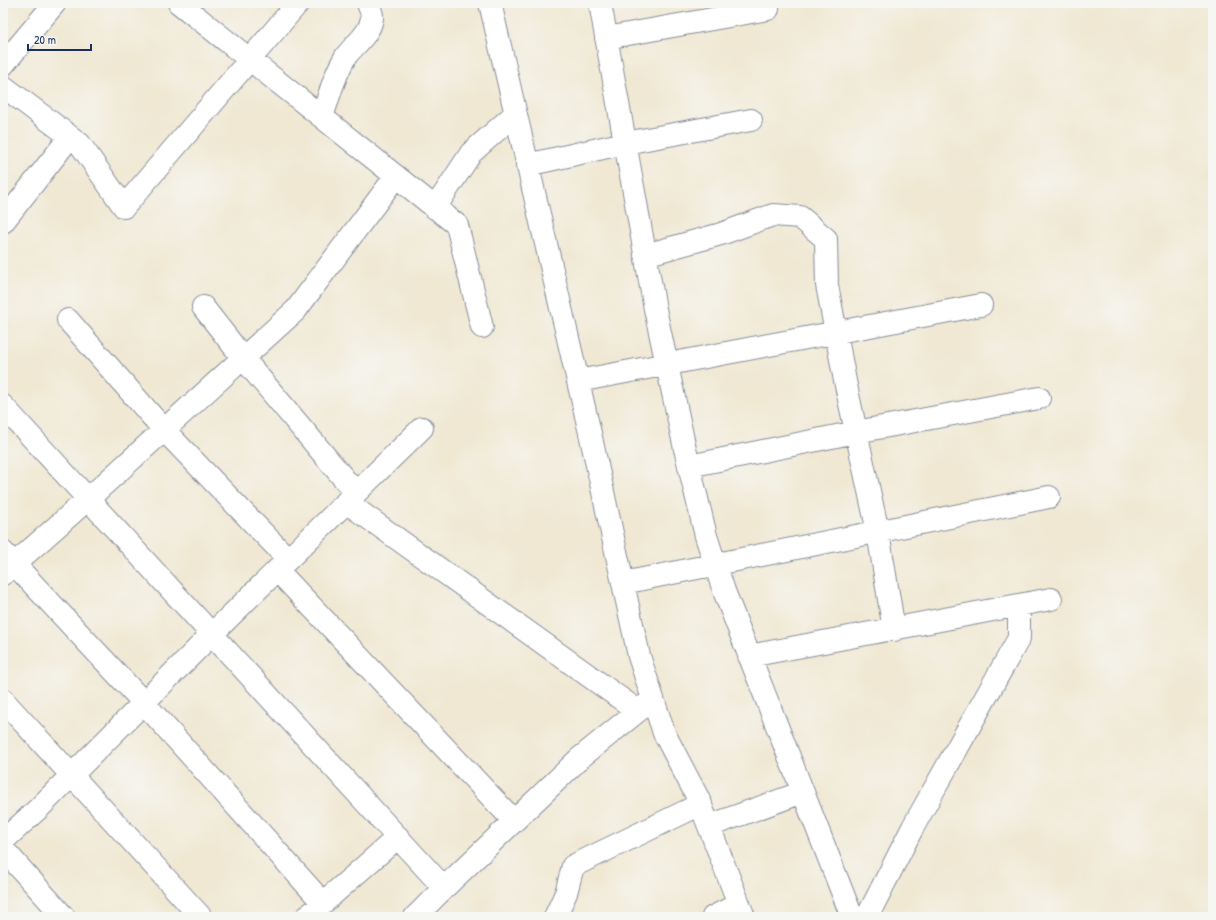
<svg xmlns="http://www.w3.org/2000/svg" width="1216" height="920" font-family="'Patrick Hand',sans-serif">
<style>
.lines{fill:none;stroke-linecap:round;stroke-linejoin:round}
.minor-casing{stroke:#868c98;stroke-width:24}
.minor{stroke:#fff;stroke-width:22}
</style>
<rect width="100%" height="100%" fill="#f6f6f2"/>
<filter id="ink" filterUnits="userSpaceOnUse"><feTurbulence type="fractalNoise" baseFrequency=".025" numOctaves="2"/><feDisplacementMap in="SourceGraphic" scale="8" xChannelSelector="R" yChannelSelector="G"/><feConvolveMatrix kernelMatrix="1 2 1 2 8 2 1 2 1" color-interpolation-filters="sRGB"/></filter>
<filter id="wash" filterUnits="userSpaceOnUse"><feTurbulence type="fractalNoise" baseFrequency=".012" numOctaves="4" result="noise"/><feDisplacementMap in="SourceGraphic" scale="16" xChannelSelector="R" yChannelSelector="G"/><feGaussianBlur stdDeviation="0.9" result="paint"/><feColorMatrix in="noise" values="0 0 0 0 0 0 0 0 0 0 0 0 0 0 0 0 0 1.4 0 .05"/><feComposite in="paint" operator="in"/></filter>
<g filter="url(#wash)">
<rect width="100%" height="100%" fill="#f0e8d3"/>
</g>
<g filter="url(#ink)">
<g class="lines">
<defs>
<path id="minor" d="M179,3L457,225L482,327
M490,3L590,433L639,656L664,733L698,798L744,917
M600,3L655,309L685,449L706,536L724,591L852,917
M606,38L768,9
M3,65L55,3
M3,86L80,144L124,207L298,3
M322,117C329,97 334,75 346,56C355,44 370,34 372,18C373,14 369,7 368,3
M527,165L625,143L751,120
M435,208L471,153L515,114
M3,222L70,137
M645,255L721,234L773,215L800,217L826,239L827,285L845,381L878,532L894,630
M203,307L243,358L356,493
M68,320L164,430L288,559
M578,381L981,305
M3,406L444,888
M689,466L856,432L1039,398
M346,502L638,711
M3,552L144,703L323,903
M277,570L514,821
M3,574L88,499L296,310L396,176
M623,583L1049,497
M749,656L1051,599
M3,700L201,917
M709,826L803,792
M3,841L39,808L212,634L422,428
M3,849L64,917
M307,917L398,837
M415,917L444,888L580,758L649,702
M555,917L566,893L573,866L701,804
M713,917L739,904
M867,917L913,827L1019,638V606"/>
</defs>
<use href="#minor" class="minor-casing"/>
<use href="#minor" class="minor"/>
</g>
</g>
<rect width="1216" height="920" fill="none" stroke="#f6f6f2" stroke-width="16"/>
<path d="M28 44v6h63v-6" fill="none" stroke="#1b2f5e" stroke-width="2"/>
<text x="34" y="44" font-size="12" fill="#1b2f5e" stroke="#f6f6f2" stroke-width="3" paint-order="stroke">20 m</text>
</svg>
